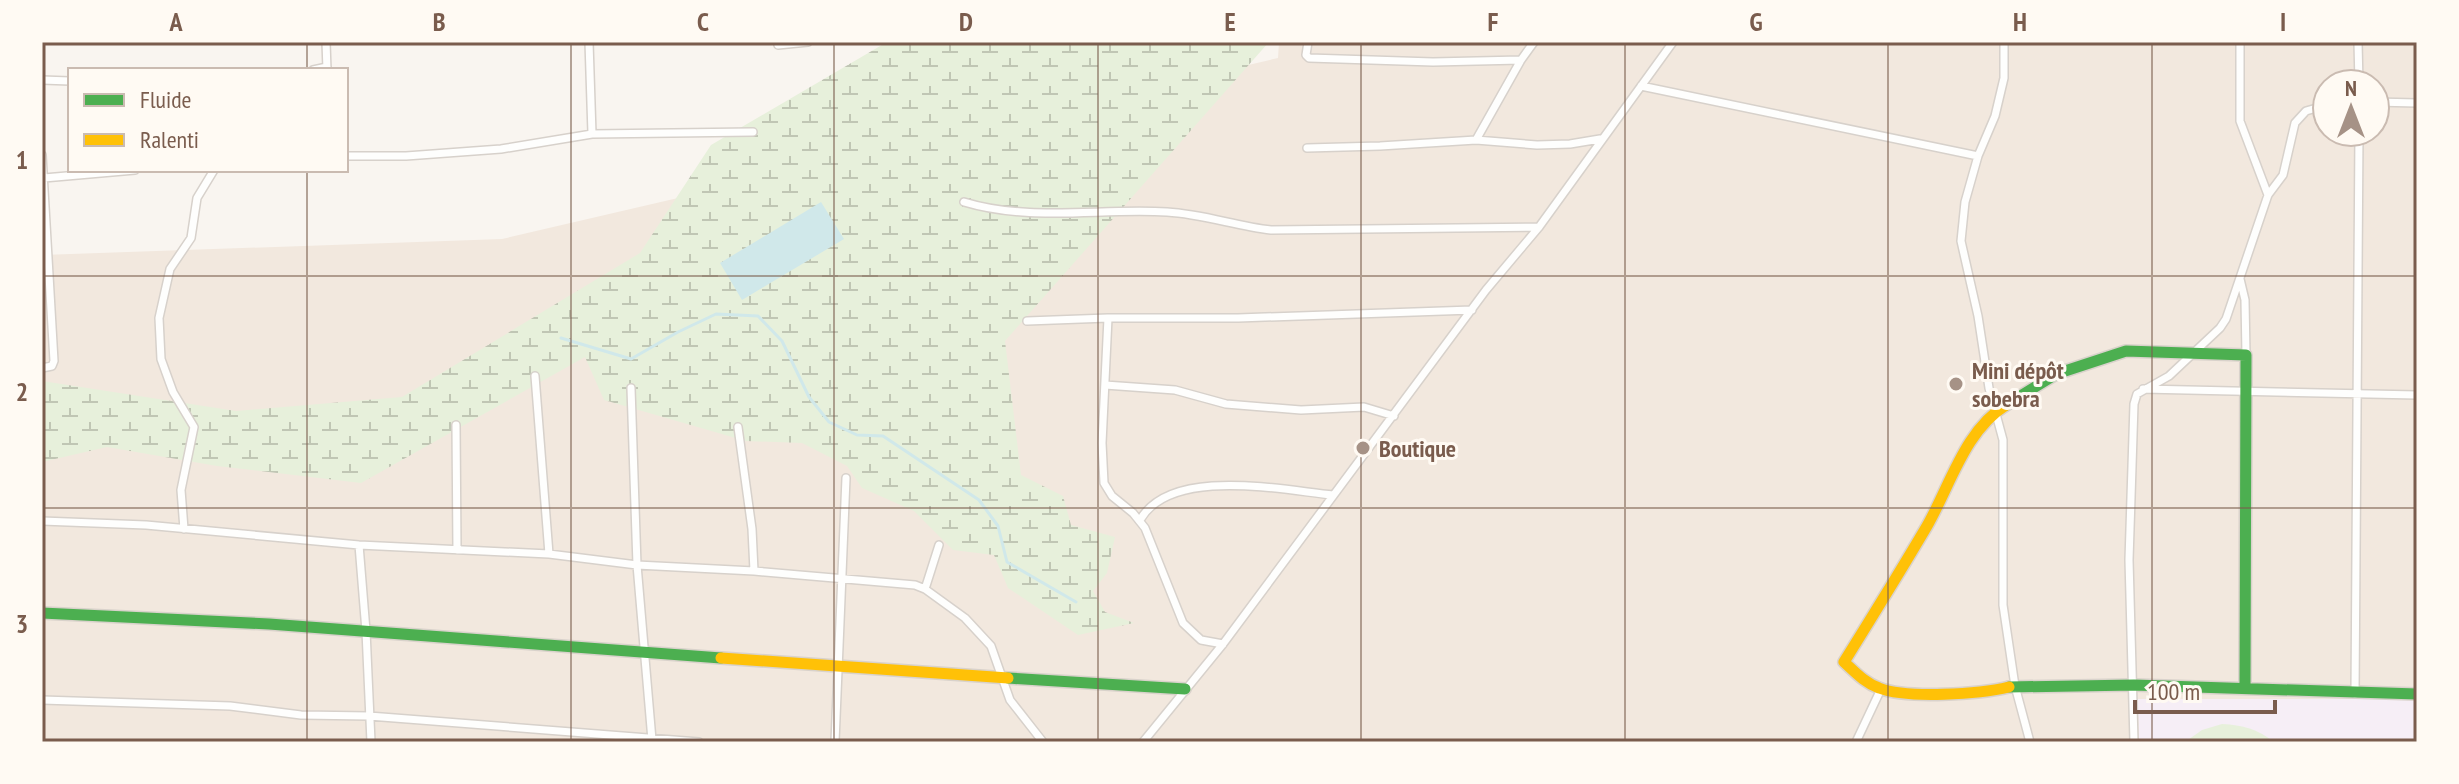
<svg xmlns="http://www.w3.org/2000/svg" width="2459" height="784" font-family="'PT Sans Narrow',sans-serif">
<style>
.residential{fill:#f2e8de;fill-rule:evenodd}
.education{fill:#f6eef6}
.grass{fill:#e7f0db}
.wetland{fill:url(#wetland-marsh)}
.water{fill:#d0e8ea}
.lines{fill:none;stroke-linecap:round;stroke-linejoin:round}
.stream{stroke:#d0e8ea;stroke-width:3}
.street-casing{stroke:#d7d1cb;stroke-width:10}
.fast-casing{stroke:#d9d2cb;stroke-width:14}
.slow-casing{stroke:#d9d2cb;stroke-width:14}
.street{stroke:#fefefd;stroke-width:7}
.fast{stroke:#4caf50;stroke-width:11}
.slow{stroke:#ffc107;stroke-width:11}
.grid{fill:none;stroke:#7a5c4d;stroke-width:2;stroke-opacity:0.55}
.poi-dot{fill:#a69286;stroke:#fffaf3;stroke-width:3}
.labels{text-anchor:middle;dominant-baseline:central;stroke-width:6;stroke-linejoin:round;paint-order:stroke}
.poi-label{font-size:24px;font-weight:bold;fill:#7a5c4d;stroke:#fffaf3;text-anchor:start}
.neatline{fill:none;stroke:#7a5c4d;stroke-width:3}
.grid-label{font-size:26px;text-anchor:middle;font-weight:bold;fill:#7a5c4d}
</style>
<defs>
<pattern id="wetland-marsh" width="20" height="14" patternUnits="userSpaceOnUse" patternTransform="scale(2)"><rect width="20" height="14" fill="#e7f0db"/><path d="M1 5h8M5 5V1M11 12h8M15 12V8" fill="none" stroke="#c0c6b4"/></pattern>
</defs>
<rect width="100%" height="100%" fill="#f9f5f0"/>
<path class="residential" d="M1279,42H2417V742H42V255L502,239L1278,58ZM2327,84H2375V132H2327Z"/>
<path class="education" d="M2138,699H2417V742H2139Z"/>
<path class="grass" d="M2222,724C2243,725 2257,729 2274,742H2185L2202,730Z"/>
<path class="wetland" d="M887,42H1269L1005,341L1021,475L1063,496L1071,525L1115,537L1107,573L1093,591L1105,612L1134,623L1078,635L1008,588L994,555L953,550L914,511L862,488L847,466L802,443L746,441L604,400L585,357L361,483L217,466L107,447L42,462V381L236,411L402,397L640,253L711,145Z"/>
<path class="water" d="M821,202L844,239L742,300L720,263Z"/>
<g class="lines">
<path class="stream" d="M561,338L631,359L678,332L716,314L758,316L782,341L809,397L829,422L857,435L883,436L979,500L998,526L1007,562L1076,602"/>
<defs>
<path id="street" d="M326,42L327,70
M1308,42L1306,55L1309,58L1433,62L1521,60
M2004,42V78L1995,116L1978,156L1965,202L1961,241L1978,316L1989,388L2003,440V605L2015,686L2030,742
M2240,42V121L2268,195
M2358,42L2359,84
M778,45L808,42
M313,70L327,67
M42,80L70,81
M1641,86L1978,156
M2375,102L2417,103
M592,134L753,132
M1476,140L1521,60L1534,42
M1307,148L1380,146L1476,140L1537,145L1570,144L1600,139
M42,155L54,361L52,366L42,368
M346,156H406L501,149L592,134L589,42
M44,178L135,170
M964,202C1030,222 1099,208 1167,212C1203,214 1236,226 1271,230L1539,227
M2240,279L2245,300L2246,355
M1027,321L1108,318
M535,376L549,554
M1105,385L1175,390L1226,404L1301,410L1364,407L1394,416
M631,388L637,565L652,740
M2143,389L2417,395
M456,425L457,550
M738,427L752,529L754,571
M1140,520C1171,466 1281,490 1333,495
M42,521L146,525L359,545L549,554L637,565L754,571L915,585L925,589L965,618L991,646L1010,700L1043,742
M184,529L181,490L194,427L173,392L161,359L159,318L170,269L191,238L197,198L214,170
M359,545L366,631L371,742
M925,589L939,545
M1223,644L1201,640L1183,623L1145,528L1133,513L1112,496L1104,483L1102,443L1108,318H1238L1472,310
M2355,694L2359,132
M42,700L230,706L301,715L369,716L699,742
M835,742L846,478
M1143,742L1223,644L1486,290L1539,227L1673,42
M1856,742L1881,689
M2134,742L2129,560L2134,404L2137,394L2169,376L2220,328L2226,319L2268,195L2283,175L2295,123L2306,111L2327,105"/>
<path id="fast" d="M2006,405L2056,374L2126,351L2246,355L2245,687
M42,613L269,624L721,658
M1008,678L1185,689
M2009,687L2134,685L2417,694"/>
<path id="slow" d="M2006,405C1965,430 1950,486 1927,526C1900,572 1872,617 1844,662C1855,672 1865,683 1879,688C1907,699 1980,694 2009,687
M721,658L1008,678"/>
</defs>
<use href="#street" class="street-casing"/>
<use href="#fast" class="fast-casing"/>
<use href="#slow" class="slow-casing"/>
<use href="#street" class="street"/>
<use href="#fast" class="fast"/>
<use href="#slow" class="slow"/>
</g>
<path class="grid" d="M307,42V70M571,42V742M834,42V742M1098,42V742M1361,42V742M1625,42V742M1888,42V742M2152,42V742M307,170V742M42,276H2417M42,508H2417"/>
<g class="poi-dot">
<circle cx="1956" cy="384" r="8"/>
<circle cx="1363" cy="448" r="8"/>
</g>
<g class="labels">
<g class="poi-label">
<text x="1972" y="370">Mini dépôt<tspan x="1972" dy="28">sobebra</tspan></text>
<text x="1379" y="448">Boutique</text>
</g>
</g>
<rect width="2459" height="784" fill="none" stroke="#fffaf3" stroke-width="88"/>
<rect x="68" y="68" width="280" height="104" fill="#fffaf3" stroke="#cabbb1" stroke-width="2"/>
<rect x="84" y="94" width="40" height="12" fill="#4caf50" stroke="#cabbb1" stroke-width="2"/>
<text x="140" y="108" font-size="24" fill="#7a5c4d">Fluide</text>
<rect x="84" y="134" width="40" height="12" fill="#ffc107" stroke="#cabbb1" stroke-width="2"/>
<text x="140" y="148" font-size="24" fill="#7a5c4d">Ralenti</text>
<g transform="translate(2351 108)"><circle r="38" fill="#fffaf3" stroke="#cabbb1" stroke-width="2"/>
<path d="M0-6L14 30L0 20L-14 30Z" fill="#a69286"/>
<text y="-12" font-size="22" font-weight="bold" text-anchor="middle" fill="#7a5c4d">N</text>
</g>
<path d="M2135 700v12h140v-12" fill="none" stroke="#7a5c4d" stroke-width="4"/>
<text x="2147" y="700" font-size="24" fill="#7a5c4d" stroke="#fffaf3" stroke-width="6" paint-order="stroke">100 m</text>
<rect x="44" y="44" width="2371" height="696" class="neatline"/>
<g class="grid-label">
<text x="176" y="31">A</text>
<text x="439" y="31">B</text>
<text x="703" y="31">C</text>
<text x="966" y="31">D</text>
<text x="1230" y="31">E</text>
<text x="1493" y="31">F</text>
<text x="1756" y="31">G</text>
<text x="2020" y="31">H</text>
<text x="2283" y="31">I</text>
<text x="22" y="169">1</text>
<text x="22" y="401">2</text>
<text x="22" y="633">3</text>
</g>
</svg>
